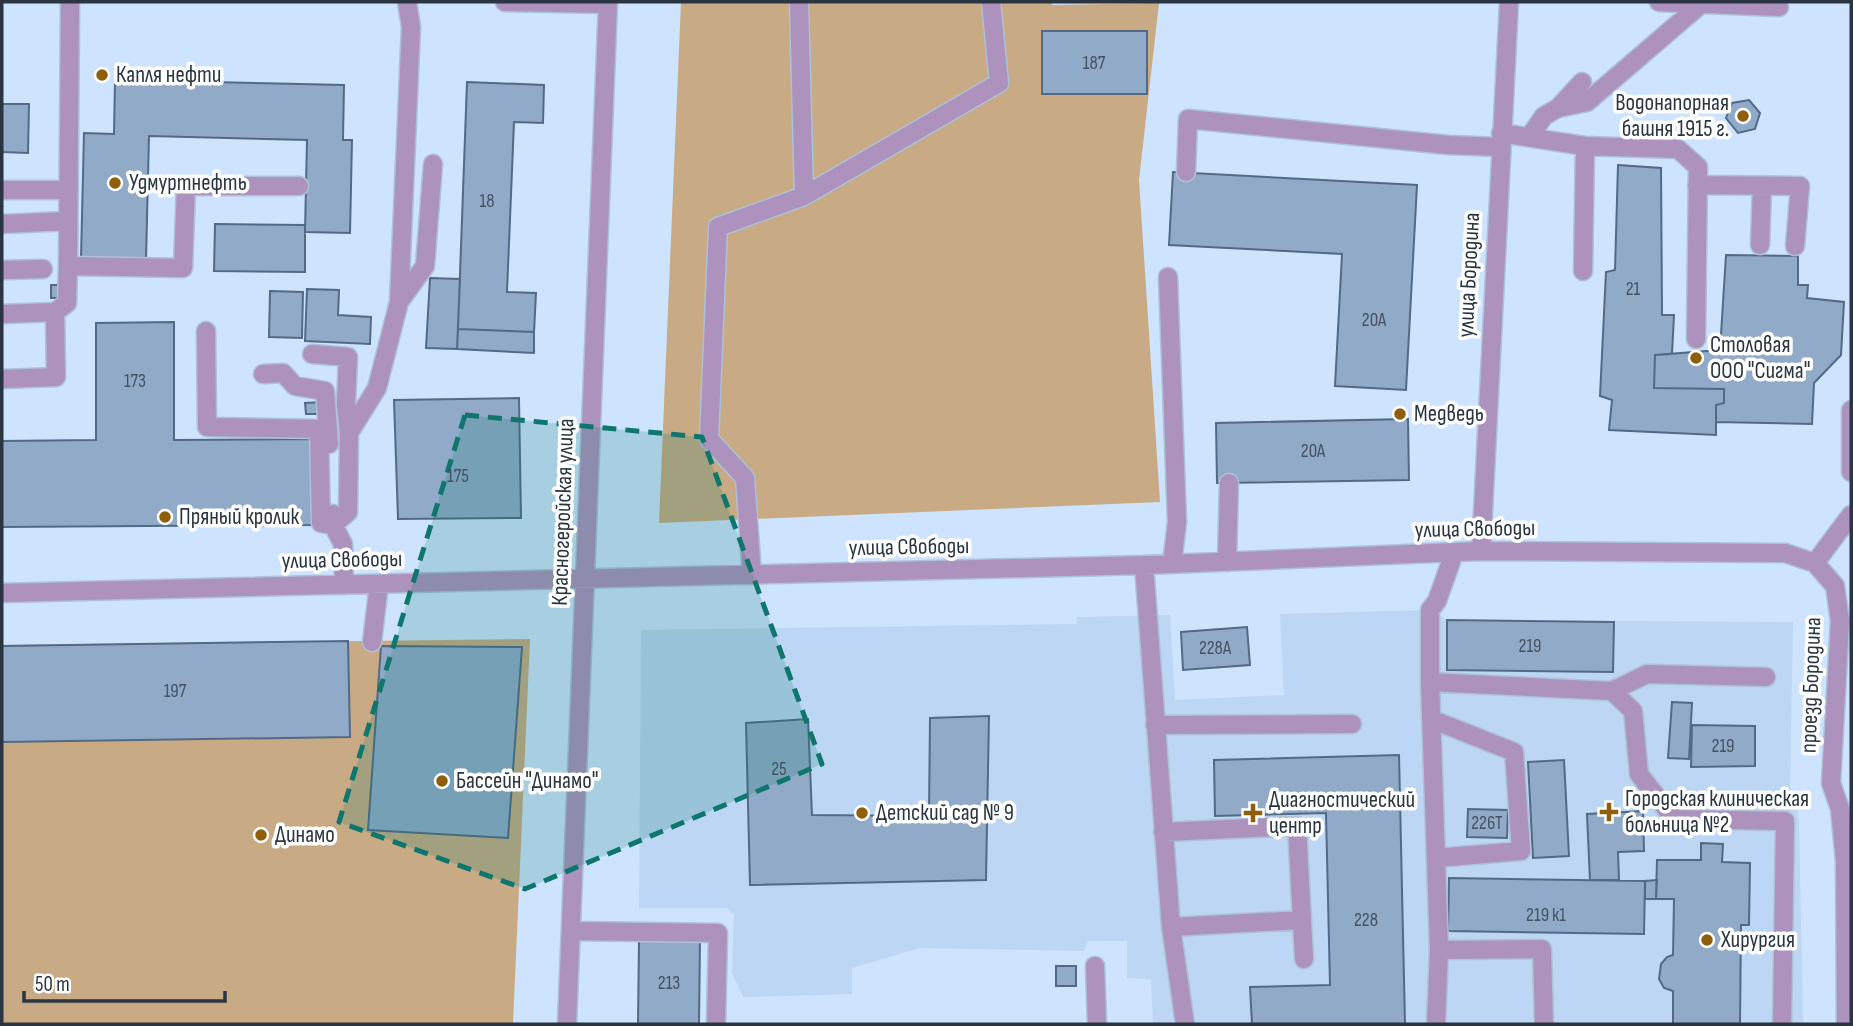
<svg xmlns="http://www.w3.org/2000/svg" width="1853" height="1026" font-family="'Sofia Sans Condensed',sans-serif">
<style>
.built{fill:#bcd6f3}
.green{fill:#c8aa85}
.building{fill:#90aac8;stroke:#526a86;stroke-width:2}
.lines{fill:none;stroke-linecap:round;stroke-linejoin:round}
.minor-casing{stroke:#adc1d8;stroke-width:21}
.minor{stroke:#ad92bd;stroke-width:18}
.marked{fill:#0f766e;fill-opacity:0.2;stroke:#0f766e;stroke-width:5;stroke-dasharray:14 9;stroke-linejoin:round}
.poi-dot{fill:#8f5e0a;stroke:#fff;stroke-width:2.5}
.labels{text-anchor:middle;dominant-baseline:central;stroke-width:7;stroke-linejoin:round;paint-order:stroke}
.number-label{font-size:19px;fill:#445263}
.poi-label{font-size:23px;fill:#2a3541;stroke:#fff;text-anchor:start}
.street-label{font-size:23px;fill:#2a3541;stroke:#fff}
</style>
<rect width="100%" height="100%" fill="#cee4fe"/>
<path class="built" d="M1430,610L1448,620L1793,622L1790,788L1797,803L1799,821L1803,1024H1153L1151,979L1127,978V941H1088L1084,951L920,948L852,968V994L743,997L732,973L734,914L727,908H639L641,630L1077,624V617L1170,615L1175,700L1284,695L1280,614Z"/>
<path class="green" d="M681,2H1052V5L1159,3L1139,180L1160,502L659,523Z
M530,639L513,1024H2V645Z"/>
<path class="building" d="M1042,31H1147V94H1042Z
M115,80L344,85L343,140H352L350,233L305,232L307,140L149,136L146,260L81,258L84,133L114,134Z
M467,82L544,85L543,123L514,122L507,292L536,293L534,332L458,329Z
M1749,100L1760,113L1755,129L1738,133L1726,118L1732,103Z
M2,104H29L28,153L2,152Z
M1618,165L1661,168L1662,315H1674L1672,354L1655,355L1654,388L1724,389V403L1716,405V435L1609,430L1612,400L1600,396L1606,272L1615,270Z
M1173,172L1417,185L1406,390L1335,386L1342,254L1169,245Z
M215,224L305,225V272L214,271Z
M1726,255L1798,256V285H1808L1807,298L1844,302L1841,355L1814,383L1812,424L1716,422V405L1724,403V389L1654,388L1655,355L1720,350Z
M430,278L460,279L457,349L426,348Z
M51,285H62V298H51Z
M307,289L339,290L338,315L371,317L370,344L305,341Z
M270,291L303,292L302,338L269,337Z
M174,322V440L313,439V525L2,527V441L96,440V323Z
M458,329L534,332V353L457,349Z
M519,398L521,518L398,519L394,400Z
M321,402V414H306L305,403Z
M1408,419L1409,480L1217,483L1216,423Z
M1447,620L1614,622L1613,672L1447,670Z
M1247,627L1250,665L1183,670L1181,632Z
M348,641L350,737L2,742V646Z
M381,646L522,647L508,838L368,830Z
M1672,702L1692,703L1689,759L1668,758Z
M989,716L986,880L750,885L746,723L808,719L812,815L929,816L930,718Z
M1692,725L1755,726V766L1691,767Z
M1399,755L1405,1024H1252L1250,987L1330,985L1326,813L1215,816L1214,760Z
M1564,760L1569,856L1533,858L1528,762Z
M1468,809L1508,810L1507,838L1467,837Z
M1643,811L1644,851L1618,852L1619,880H1590L1587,814Z
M1701,843L1723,844L1722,862L1750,863L1749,925H1741L1740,1024H1673V991L1664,988L1659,979L1661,964L1667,957L1673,955L1674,899H1656L1657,860H1701Z
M1449,878L1645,881L1644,934L1448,931Z
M1657,880L1656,899H1645V881Z
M639,941H700L699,1024H638Z
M1056,966H1076V986H1056Z"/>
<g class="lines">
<defs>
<path id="minor" d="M70,2L68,266L183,268L186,186H299
M505,2L607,4
M1659,2L1779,7
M1558,108L1582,82
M1501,133L1585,146L1678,149L1698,167L1696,339
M1530,136L1544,116L1558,108L1587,102L1701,4
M1186,172L1188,119L1449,145L1500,147
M1697,185L1800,186L1795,246
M2,190H68
M804,196L999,83L991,2
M2,224L68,221
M1760,245L1762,186
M2,270L43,269
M1583,271L1585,146
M1168,277L1177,522L1172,564
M399,302L425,266L433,164
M55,312L67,303L68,266
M2,314L55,312L56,377L2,379
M206,331L207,427L319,429L321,523L333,525
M312,354L348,357L346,404L349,433
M263,374L283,373L295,386L325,391L329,444
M1851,410V472
M333,514V525L343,544L344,585
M333,525L348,512L349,433L377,388L399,302L411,27L407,2
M1481,551L1509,2
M1454,553L1437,601L1430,610V682L1612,691L1633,711L1639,774L1674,819L1785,821L1782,1024
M1227,562L1229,483
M1815,563L1835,586L1840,621L1831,783L1840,809L1845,861L1846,1024
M1815,563L1851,515
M1144,565L1171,927L1185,1024
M752,575L745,478L709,439L718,227L804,196L799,2
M2,593L1144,565L1481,551L1785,553L1815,563
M372,642L379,584
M1430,682L1439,950L1542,949L1544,1024
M1612,691L1647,674L1766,677
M1431,719L1514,752L1521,851L1436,858
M1155,725L1352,724
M1163,832L1297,826L1304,959
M1171,927L1302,920
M571,931L718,933L716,1024
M1095,966L1097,1024
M567,1024L608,2
M1436,1024L1439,950"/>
</defs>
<use href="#minor" class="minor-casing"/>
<use href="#minor" class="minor"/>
</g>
<path class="marked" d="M465,415L702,437L822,764L525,889L339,822Z"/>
<g class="poi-dot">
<circle cx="102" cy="75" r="7"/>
<circle cx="1743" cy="116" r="7"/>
<circle cx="115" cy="183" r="7"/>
<circle cx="1696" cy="358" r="7"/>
<circle cx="1400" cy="414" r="7"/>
<circle cx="165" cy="517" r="7"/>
<circle cx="442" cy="781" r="7"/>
<path d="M1605.5 801.5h7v7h7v7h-7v7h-7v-7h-7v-7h7z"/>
<circle cx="862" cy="813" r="7"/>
<path d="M1249.5 802.5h7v7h7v7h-7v7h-7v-7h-7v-7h7z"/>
<circle cx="261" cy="835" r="7"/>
<circle cx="1707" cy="940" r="7"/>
</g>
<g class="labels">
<g class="number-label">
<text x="1094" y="63">187</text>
<text x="487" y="201">18</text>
<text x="1633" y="289">21</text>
<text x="1374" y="320">20А</text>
<text x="135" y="381">173</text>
<text x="1313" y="451">20А</text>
<text x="458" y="476">175</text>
<text x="1530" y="646">219</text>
<text x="1215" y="648">228А</text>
<text x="175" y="691">197</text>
<text x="1723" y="746">219</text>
<text x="779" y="769">25</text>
<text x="1487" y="823">226Т</text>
<text x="1546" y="915">219 к1</text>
<text x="1366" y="920">228</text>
<text x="669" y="983">213</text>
</g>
<g class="poi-label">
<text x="116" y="75">Капля нефти</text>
<text x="1729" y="103" text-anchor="end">Водонапорная<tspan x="1729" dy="26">башня 1915 г.</tspan></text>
<text x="129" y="183">Удмуртнефть</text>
<text x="1710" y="345">Столовая<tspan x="1710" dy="26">ООО "Сигма"</tspan></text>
<text x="1414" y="414">Медведь</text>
<text x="179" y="517">Пряный кролик</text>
<text x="456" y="781">Бассейн "Динамо"</text>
<text x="1625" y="799">Городская клиническая<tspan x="1625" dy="26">больница №2</tspan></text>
<text x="1269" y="800">Диагностический<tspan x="1269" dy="26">центр</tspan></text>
<text x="876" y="813">Детский сад № 9</text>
<text x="275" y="835">Динамо</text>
<text x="1721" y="940">Хирургия</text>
</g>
<g class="street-label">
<text transform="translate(1469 275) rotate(-87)">улица Бородина</text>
<text transform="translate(563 512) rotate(-88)">Красногеройская улица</text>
<text transform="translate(1475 529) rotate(-1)">улица Свободы</text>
<text transform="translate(909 547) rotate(-1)">улица Свободы</text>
<text transform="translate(342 560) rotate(-1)">улица Свободы</text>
<text transform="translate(1811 685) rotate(-88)">проезд Бородина</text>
</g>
</g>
<rect width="1853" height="1026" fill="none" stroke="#2a3541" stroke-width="7"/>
<path d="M24 991v10h201v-10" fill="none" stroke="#2a3541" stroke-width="3.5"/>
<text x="35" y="991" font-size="21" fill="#2a3541" stroke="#ffffff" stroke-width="5" paint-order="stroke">50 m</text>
</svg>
